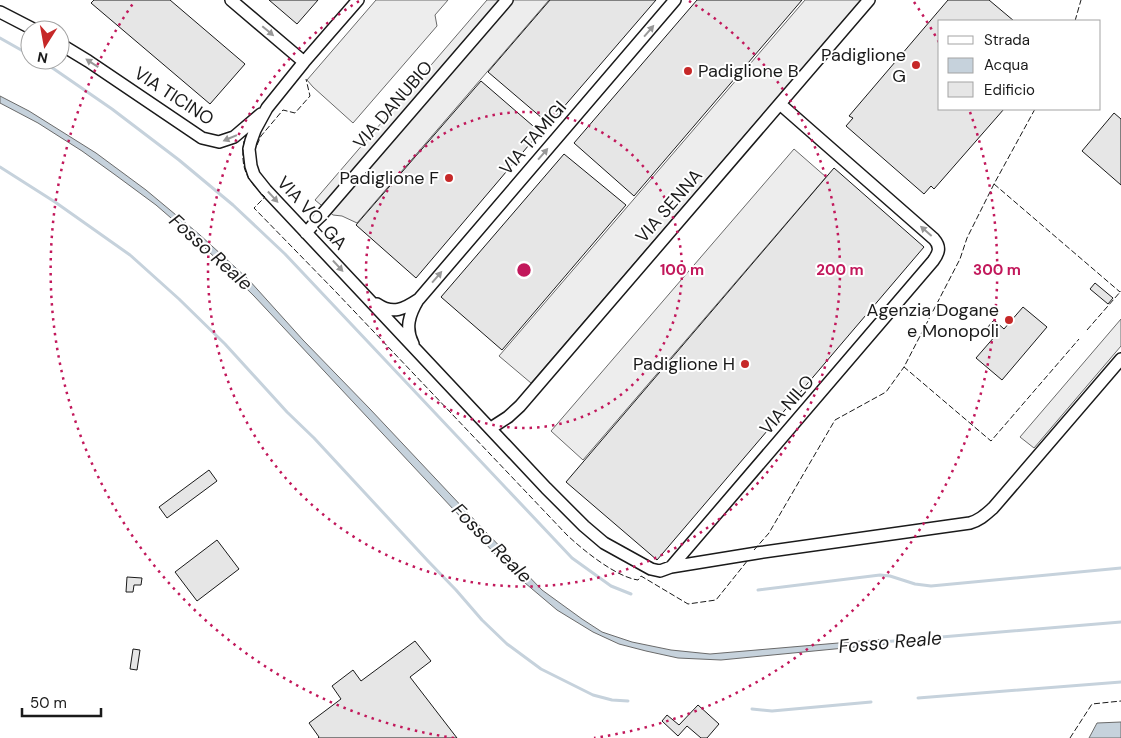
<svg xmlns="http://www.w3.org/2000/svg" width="1121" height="738" font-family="'DM Sans',sans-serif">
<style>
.parking{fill:#ededed;stroke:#6a6a6a}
.water{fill:#c6d2dc;stroke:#6a6a6a}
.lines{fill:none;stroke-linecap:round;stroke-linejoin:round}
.stream{stroke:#c6d2dc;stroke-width:3}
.building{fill:#e6e6e6;stroke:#1a1a1a}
.minor-casing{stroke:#1a1a1a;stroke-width:14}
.minor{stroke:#fff;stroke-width:11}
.fence{stroke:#1a1a1a;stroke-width:1;stroke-dasharray:6 2.5;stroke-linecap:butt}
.oneway{fill:#989898}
.ring{fill:none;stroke:#c2185b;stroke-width:2.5;stroke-dasharray:2.5 5}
.poi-dot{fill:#c62828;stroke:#fff;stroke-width:2}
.labels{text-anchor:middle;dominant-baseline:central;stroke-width:4;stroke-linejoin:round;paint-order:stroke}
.poi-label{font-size:18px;fill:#1a1a1a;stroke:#fff;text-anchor:end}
.street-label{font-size:18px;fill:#1a1a1a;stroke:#fff}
.water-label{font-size:19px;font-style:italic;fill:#1a1a1a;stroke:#fff}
.centre{fill:#c2185b;stroke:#fff;stroke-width:2.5}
.ring-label{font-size:15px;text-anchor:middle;font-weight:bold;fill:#c2185b;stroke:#fff;stroke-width:4;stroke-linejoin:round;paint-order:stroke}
</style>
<rect width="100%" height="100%" fill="#fff"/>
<path class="parking" d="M376,0H448L435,15L437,26L353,123L313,87L307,80Z
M487,0H549L357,223L342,216L333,215L315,200Z
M805,0H861L531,383L499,356Z
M794,149L826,177L583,460L551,431Z
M1121,319V346L1034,448L1020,437Z"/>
<path class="water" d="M0,96L29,111L96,153L146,190L200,235L248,279L303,340L370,409L483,529L542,590L582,619L602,632L632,642L671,650L710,654L885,639L886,644L721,660L678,658L646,651L619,644L593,632L557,610L512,572L254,296L201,244L156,205L114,174L82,151L38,123L0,103Z
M1121,722V738H1089L1097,723Z"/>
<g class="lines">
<path class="stream" d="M0,38L30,55
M39,60L54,69L112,109L179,160L233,205L285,254L572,558L611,586L631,594
M0,167L55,202L130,255L179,299L225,344L287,412L314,438L428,561L456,590L482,620L507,644L541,669L593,695L612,700L628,701
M758,590L880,575L890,576L915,584L931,586L1121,568
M882,642L1121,622
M918,698L1121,682
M752,709L772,711L871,702"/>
</g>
<path class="building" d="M94,0H170L245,64L210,104L91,3Z
M269,0H318L297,24Z
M550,0H656L549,124L488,72Z
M697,0H802L634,196L574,143Z
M948,0H989L1014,21H940V109H1004L934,189L931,186L924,194L846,126L853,118L849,116Z
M481,81L540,132L416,278L356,225Z
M1114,113L1121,119V185L1082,151Z
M564,154L626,205L502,350L441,297Z
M834,168L924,247L657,560L566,482Z
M1095,283L1113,298L1108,304L1090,289Z
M1023,307L1047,327L1002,380L976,358L996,335L987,328L994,320L1004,329Z
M209,470L217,481L167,518L159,507Z
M217,540L239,569L197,601L175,572Z
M127,577L142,578L141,585H134L133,592H126Z
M415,641L431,661L410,677L457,738H318L319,737L309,723L341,699L332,686L353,670L361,681Z
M133,649L140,650L137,670L130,669Z
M698,705L719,724L707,738H701L687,726L678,736L662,721L667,715L679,725Z"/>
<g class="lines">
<defs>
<path id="minor" d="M231,0L304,62
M358,0L304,62L267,108L255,130L251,141L249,149L251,166L254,175L266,190L546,488L584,526L604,543L651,569L660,571L671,567L933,261C939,253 941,247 934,239L780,104
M0,12L35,30
M60,44L88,61L202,138L219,142L234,137L261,114
M306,233L507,0
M377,304C393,315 404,309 419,299L675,0
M413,344C405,328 409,315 418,300
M491,428L508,417L520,406L869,0
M671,567L757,553L970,523C980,520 985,515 993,508L1121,359"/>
</defs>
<use href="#minor" class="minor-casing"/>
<use href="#minor" class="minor"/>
<path class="fence" d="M1075,21L1081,0
M1035,109L994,184L967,238L960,259L904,367L991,441L1079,339
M244,141C240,168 246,179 265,197L254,208L335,291L567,535C583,550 616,577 638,580L641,576L688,604L716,600L748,560
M257,145L261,136L283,110L295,113L310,96L306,79
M994,184L1120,292
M1087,330L1121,291
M754,550L769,533L835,420L886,392L904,367
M1070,738L1092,704L1121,701"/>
</g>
<defs><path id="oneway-solid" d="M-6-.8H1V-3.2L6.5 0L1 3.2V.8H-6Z" transform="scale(1.25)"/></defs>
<g class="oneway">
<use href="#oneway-solid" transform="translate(268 31) rotate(40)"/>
<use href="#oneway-solid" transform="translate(649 31) rotate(-49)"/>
<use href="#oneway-solid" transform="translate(92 63) rotate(-147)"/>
<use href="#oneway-solid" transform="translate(230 138) rotate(157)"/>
<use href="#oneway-solid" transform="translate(543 154) rotate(-49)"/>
<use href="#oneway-solid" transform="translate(273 197) rotate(47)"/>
<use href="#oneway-solid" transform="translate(926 231) rotate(-139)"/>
<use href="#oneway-solid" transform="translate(338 266) rotate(47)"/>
<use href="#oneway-solid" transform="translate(437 277) rotate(-49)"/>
</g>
<g class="ring">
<circle cx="524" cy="270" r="158"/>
<path d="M689 1A316 316 0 1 1 359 1"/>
<path d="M454 738A473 473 0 0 1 134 2M914 2A473 473 0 0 1 940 44M970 112A473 473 0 0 1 594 738"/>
</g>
<g class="poi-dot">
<circle cx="916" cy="65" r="5"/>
<circle cx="688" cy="71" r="5"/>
<circle cx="449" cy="178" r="5"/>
<circle cx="1009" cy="320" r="5"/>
<circle cx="745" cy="364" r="5"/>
</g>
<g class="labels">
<g class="poi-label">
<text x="906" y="55">Padiglione<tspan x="906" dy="21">G</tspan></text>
<text x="698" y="71" text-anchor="start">Padiglione B</text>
<text x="439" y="178">Padiglione F</text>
<text x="999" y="310">Agenzia Dogane<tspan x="999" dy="21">e Monopoli</tspan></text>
<text x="735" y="364">Padiglione H</text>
</g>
<g class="street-label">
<text transform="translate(174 96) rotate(33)">VIA TICINO</text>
<text transform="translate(393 105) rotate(-49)">VIA DANUBIO</text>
<text transform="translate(533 138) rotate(-49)">VIA TAMIGI</text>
<text transform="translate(669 206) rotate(-49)">VIA SENNA</text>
<text transform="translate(312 213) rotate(47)">VIA VOLGA</text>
<text transform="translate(787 405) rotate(-49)">VIA NILO</text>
</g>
<g class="water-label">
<text transform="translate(211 252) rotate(42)">Fosso Reale</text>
<text transform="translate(492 543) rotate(45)">Fosso Reale</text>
<text transform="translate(890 642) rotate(-5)">Fosso Reale</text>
</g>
</g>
<circle cx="524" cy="270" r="8" class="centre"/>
<g class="ring-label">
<text x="682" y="275">100 m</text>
<text x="840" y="275">200 m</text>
<text x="997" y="275">300 m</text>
</g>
<rect x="938" y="20" width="162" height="90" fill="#ffffff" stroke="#a3a3a3"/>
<rect x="948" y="36" width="25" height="8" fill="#ffffff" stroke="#a3a3a3"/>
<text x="984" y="45" font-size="15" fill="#1a1a1a">Strada</text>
<rect x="948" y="58" width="25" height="15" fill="#c6d2dc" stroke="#a3a3a3"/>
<text x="984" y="70" font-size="15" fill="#1a1a1a">Acqua</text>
<rect x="948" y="82" width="25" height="15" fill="#e6e6e6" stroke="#a3a3a3"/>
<text x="984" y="95" font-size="15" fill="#1a1a1a">Edificio</text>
<g transform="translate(45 45) rotate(191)"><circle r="24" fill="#ffffff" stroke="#a3a3a3"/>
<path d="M0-4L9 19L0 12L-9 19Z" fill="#c62828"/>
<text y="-8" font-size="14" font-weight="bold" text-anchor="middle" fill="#1a1a1a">N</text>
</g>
<path d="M22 708v8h79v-8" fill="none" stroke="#1a1a1a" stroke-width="2.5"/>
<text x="30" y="708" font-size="15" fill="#1a1a1a" stroke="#ffffff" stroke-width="4" paint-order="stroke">50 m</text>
</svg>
